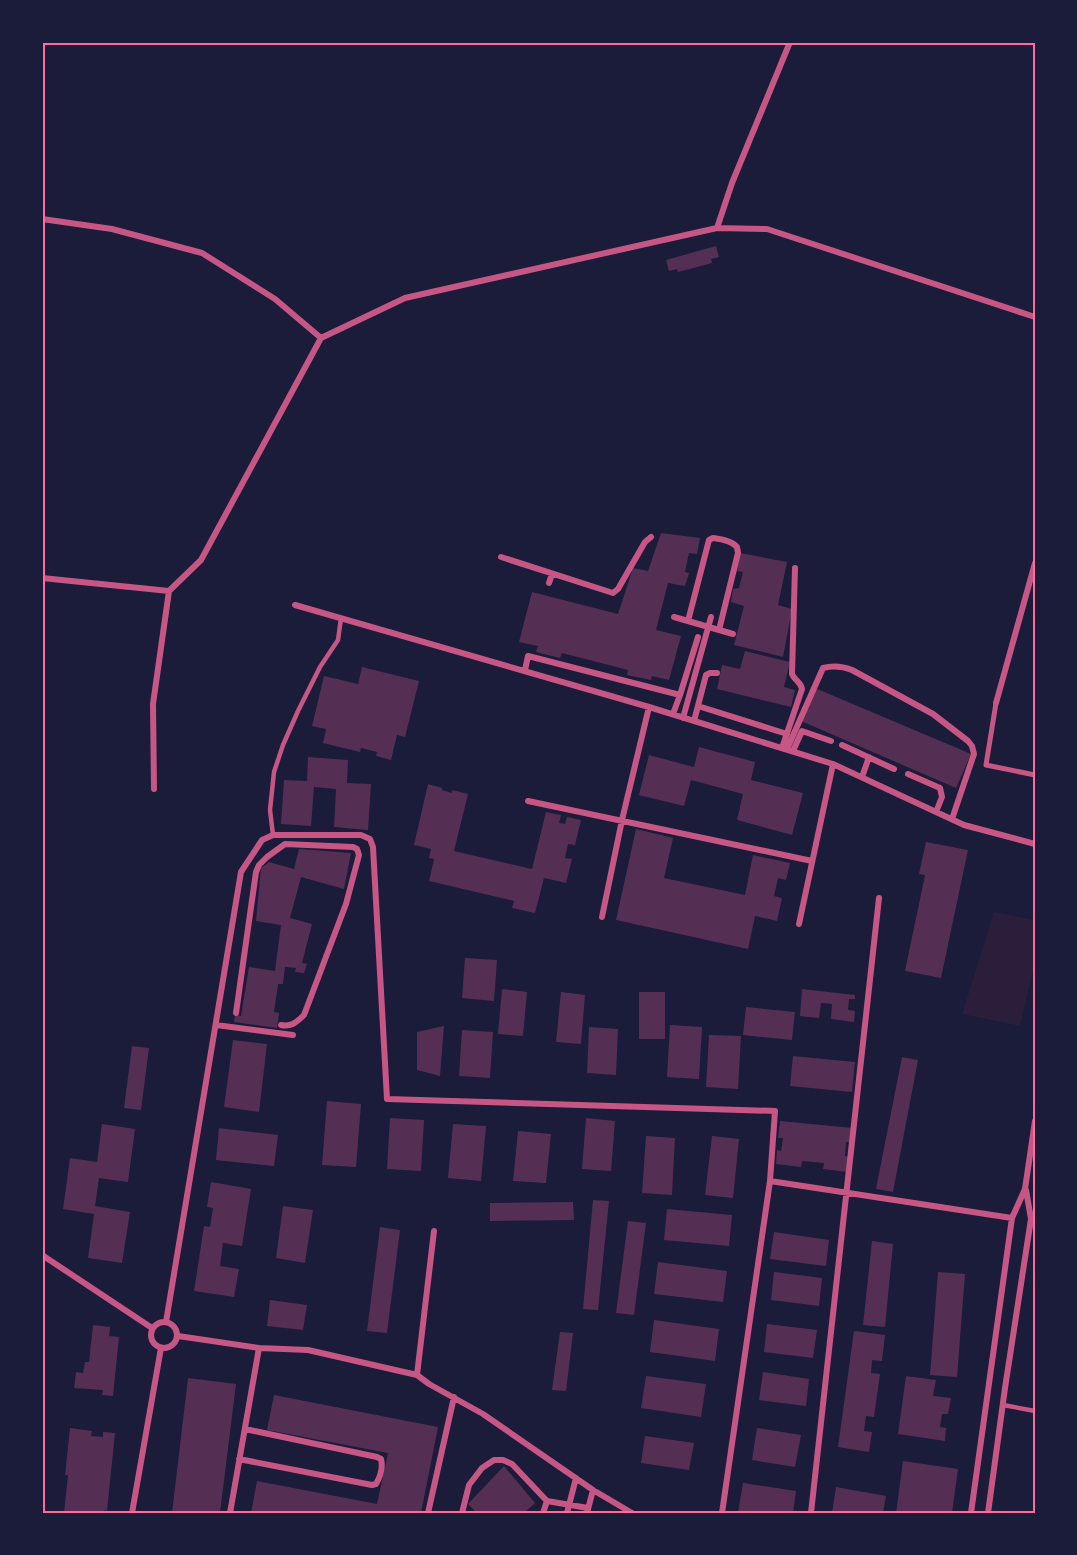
<svg xmlns="http://www.w3.org/2000/svg" width="1077" height="1555" font-family="'DejaVu Sans',sans-serif">
<style>
.green{fill:#2a1e3b}
.building{fill:#542f53}
.lines{fill:none;stroke-linecap:round;stroke-linejoin:round}
.service{stroke:#c65784;stroke-width:4.5}
.pedestrian{stroke:#c65784;stroke-width:5}
.minor{stroke:#c65784;stroke-width:6}
.neatline{fill:none;stroke:#ff6b9d;stroke-width:2}
</style>
<rect width="100%" height="100%" fill="#1b1b3a"/>
<path class="green" d="M994,912L1035,920V962L1020,1026L962,1014Z"/>
<path class="building" d="M716,246L719,257L711,259L712,263L678,272L677,269L669,271L666,260Z
M661,533L700,538L697,554L689,553L685,572L689,573L685,586L668,583L656,630L681,636L669,680L652,676L651,680L627,675L628,670L562,653L560,658L536,652L538,646L519,642L532,592L618,614L633,568L648,571Z
M740,553L787,562L778,605L792,609L783,657L734,645L744,606L731,602L733,589L739,588L743,572L737,571Z
M745,651L790,662L784,687L795,690L791,707L717,689L722,665L740,669Z
M362,667L419,681L405,737L397,735L391,760L376,756L377,752L361,748L360,752L323,743L326,729L312,726L324,676L358,684Z
M815,688L971,754L956,788L801,721Z
M699,747L755,762L751,780L803,793L792,835L737,820L743,794L691,780L684,806L639,795L649,755L694,767Z
M308,757L348,760L347,783L371,784L368,830L334,827L336,789L314,787L311,826L281,824L284,780L307,781Z
M428,784L442,788V790L452,793V790L468,794L454,851L532,869L546,812L561,815L559,823L565,824L567,817L581,820L575,845L568,844L565,858L572,859L566,883L544,878L535,913L512,908L514,901L429,881L434,859L429,858L431,849L414,845Z
M636,829L673,838L664,878L745,895L753,855L790,863L786,880L778,878L774,896L782,898L777,921L755,916L748,949L616,920Z
M926,842L968,850L941,978L905,971L925,875L919,874Z
M299,849L351,853L344,889L301,877L290,918L312,924L302,963L307,964L304,973L295,972L296,968L285,967L283,984H278L274,1012L279,1013L277,1028L234,1022L235,1015L241,1016L249,967L275,971L281,925L256,921L261,868L269,862L294,869Z
M465,958L497,960L494,1001L462,998Z
M502,989L527,992L523,1036L498,1034Z
M802,989L855,995V999H849L848,1010L855,1011L854,1022L831,1019L832,1004L821,1003L819,1018L800,1016Z
M561,992L585,995L581,1044L556,1042Z
M639,992H665V1039H639Z
M746,1007L795,1012L792,1040L743,1035Z
M670,1025L702,1027L699,1079L667,1077Z
M444,1026L440,1076L417,1070V1032Z
M589,1027L618,1029L616,1075L587,1073Z
M462,1030L493,1032L490,1078L459,1076Z
M709,1035L741,1036L738,1089L706,1087Z
M233,1040L267,1044L259,1112L224,1107Z
M132,1046L149,1048L141,1110L124,1108Z
M793,1056L855,1062L852,1092L790,1086Z
M902,1057L918,1060L893,1192L876,1189Z
M327,1101L361,1104L356,1167L322,1165Z
M390,1118L424,1120L421,1171L387,1169Z
M586,1118L615,1121L611,1171L582,1169Z
M780,1121L853,1128L851,1142H846L845,1156L850,1157L848,1172L823,1169L824,1163L802,1161L801,1167L776,1164L777,1150L781,1151L783,1138H778Z
M102,1124L135,1129L128,1182L99,1178L95,1206L130,1212L122,1263L88,1258L94,1214L63,1209L70,1158L97,1162Z
M453,1124L486,1126L481,1181L448,1178Z
M219,1128L278,1135L274,1166L216,1160Z
M518,1131L551,1134L546,1183L513,1181Z
M646,1136L675,1138L672,1195L642,1193Z
M712,1136L739,1139L733,1198L705,1195Z
M211,1182L251,1189L242,1246L223,1243L220,1266L239,1269L234,1297L194,1291L204,1226L210,1227L213,1208L207,1207Z
M593,1200L609,1201L598,1310L583,1309Z
M573,1202L574,1220L490,1221V1203Z
M283,1206L313,1210L305,1263L276,1258Z
M667,1209L732,1215L729,1246L664,1240Z
M628,1221L646,1223L634,1315L616,1313Z
M380,1227L400,1230L387,1333L367,1331Z
M774,1232L829,1240L826,1266L770,1259Z
M872,1241L893,1244L885,1327L863,1325Z
M658,1262L727,1271L723,1302L654,1294Z
M774,1272L822,1278L819,1306L771,1300Z
M938,1272L965,1274L957,1377L930,1375Z
M270,1300L307,1305L303,1330L267,1326Z
M654,1320L719,1329L715,1361L650,1352Z
M767,1324L817,1330L813,1358L764,1352Z
M93,1325L110,1327L109,1336L119,1337L113,1396L102,1395L103,1390L74,1388L76,1372L83,1373L85,1362H89Z
M854,1331L885,1335L882,1361L872,1360L871,1373L880,1374L874,1417L866,1416L864,1431L872,1432L869,1452L838,1447Z
M560,1332L573,1333L566,1391L552,1390Z
M763,1372L809,1379L806,1406L759,1400Z
M646,1376L706,1384L701,1417L641,1408Z
M906,1376L936,1380L933,1396L951,1398L948,1414H942L940,1427L946,1428L945,1441L898,1434Z
M188,1378L236,1384L220,1513H172Z
M274,1395L438,1427L421,1513H251L257,1481L377,1504L388,1453L267,1430Z
M70,1428L92,1431L91,1436L103,1437V1432L115,1433L107,1511L104,1510V1513H64L68,1475H65Z
M757,1428L801,1435L795,1467L752,1460Z
M645,1436L694,1443L689,1470L641,1463Z
M903,1461L958,1469L952,1513H896Z
M504,1466L535,1503L524,1513H477L468,1504Z
M743,1483L796,1491L793,1513L738,1512Z
M836,1487L886,1496L883,1513H832Z"/>
<g class="lines">
<path class="service" d="M273,835L270,810L274,772L283,745L298,711L320,667L338,640L341,618
M1003,1405L1035,1411"/>
<path class="pedestrian" d="M996,703L986,765L1035,775"/>
<path class="minor" d="M42,219L112,229L202,253L275,299L321,338
M717,228L732,183L790,42
M501,557L613,593L618,589L645,542L651,537
M42,578L169,591L201,560L321,338L405,298L717,228L767,229L1035,317
M549,583L552,574
M295,605L649,707L833,764L964,825L1035,844
M674,617L733,634
M688,621L709,540L713,538C721,539 732,541 737,547L738,553L719,630
M525,670L528,656L680,695L698,637
M996,703L1035,563
M698,706L787,734
M673,714L680,695
M683,718L711,617
M694,721L706,675L710,673H717
M842,745L894,769
M782,748L802,689C801,682 795,681 792,674L795,568
M787,749L823,668C834,665 842,666 852,670L933,714L968,741L972,746L974,754L952,819
M793,751L802,731L831,741
M908,774L940,788L942,797L936,812
M862,777L869,757
M154,789L153,704L169,591
M528,801L812,861
M602,917L622,820L649,707
M799,924L833,764
M236,1013L256,872L259,865L267,857L285,844L353,847L357,849L359,855L346,904L304,1015C296,1023 291,1027 281,1025
M216,1025L293,1035
M770,1181L1012,1218
M42,1255L152,1328
M151 1335a13 13 0 1 1 26 0a13 13 0 1 1-26 0Z
M166,1322L241,872L262,840L273,835H361L370,839L373,847L387,1099L775,1111L770,1181L722,1513
M178,1336L259,1348L308,1350L417,1375L429,1384L483,1414L593,1490L632,1513
M417,1375L434,1231
M239,1459L372,1485L376,1484C380,1477 383,1467 381,1459L377,1457L245,1429
M132,1513L161,1348
M230,1513L259,1348
M428,1513L454,1397
M462,1513L469,1485L482,1468L494,1460H503L512,1464L547,1501L588,1508
M543,1513L547,1501
M567,1513L576,1478
M587,1513L593,1490
M811,1513L879,898
M971,1513L1012,1218L1025,1189L1035,1121
M988,1513L1005,1388L1031,1219L1026,1190"/>
</g>
<rect width="1077" height="1555" fill="none" stroke="#1b1b3a" stroke-width="87"/>
<rect x="44" y="44" width="990" height="1468" class="neatline"/>
</svg>
